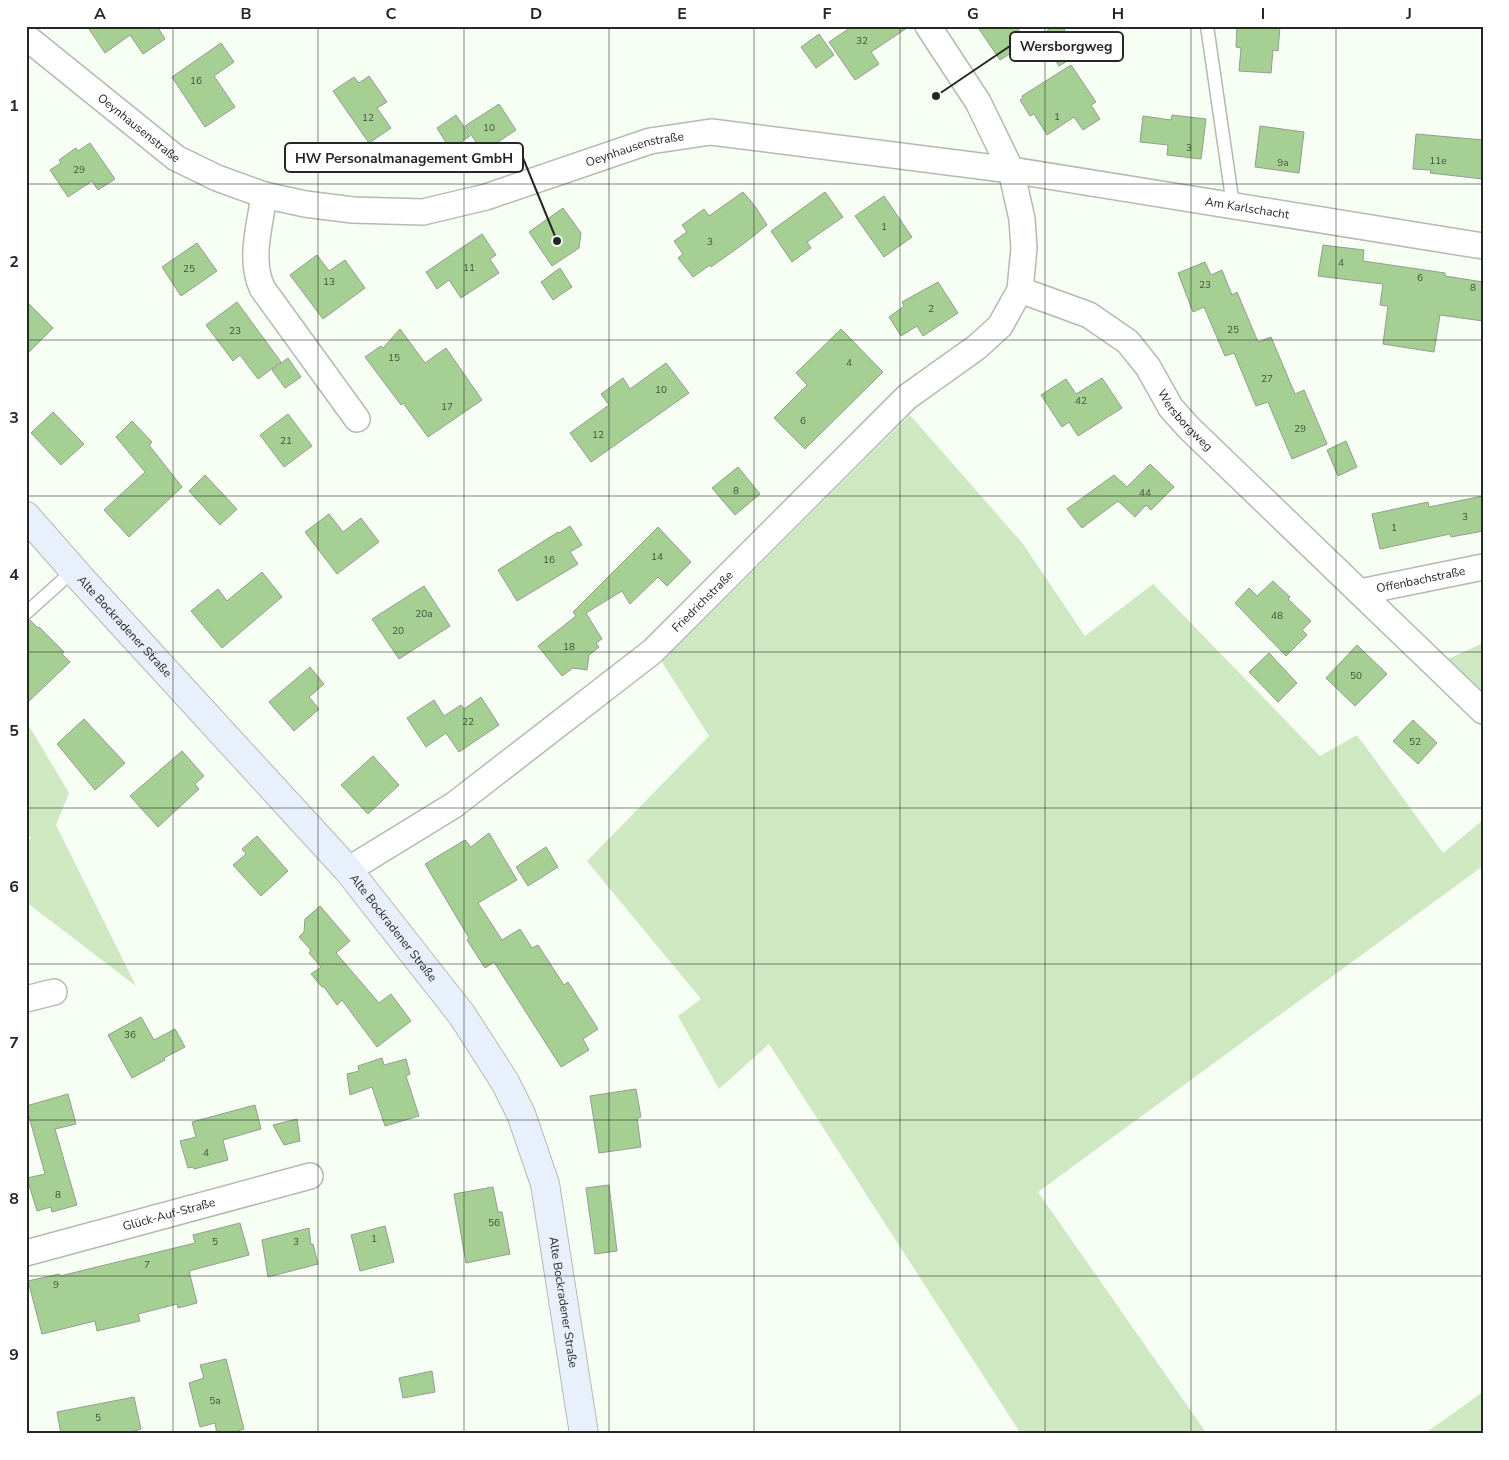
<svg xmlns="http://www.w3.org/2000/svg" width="1509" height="1460" font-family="'Nunito Sans',sans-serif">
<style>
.green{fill:#cee9c2}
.building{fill:#a6d093;stroke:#949c91}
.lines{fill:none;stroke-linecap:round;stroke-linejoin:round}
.lane-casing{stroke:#b3baaf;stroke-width:15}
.street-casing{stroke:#b3baaf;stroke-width:28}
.secondary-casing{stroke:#b3baaf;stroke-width:30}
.lane{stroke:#fff;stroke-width:12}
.street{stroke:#fff;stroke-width:25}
.secondary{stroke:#e8f0fb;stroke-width:28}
.grid{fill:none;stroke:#242723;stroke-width:1;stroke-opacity:0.55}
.labels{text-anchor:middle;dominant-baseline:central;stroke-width:4;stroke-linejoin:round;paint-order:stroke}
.number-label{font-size:10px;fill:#44513f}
.street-label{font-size:12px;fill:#242723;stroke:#fff}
.leader{fill:none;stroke:#242723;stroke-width:2}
.callout-dot{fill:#242723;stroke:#fff;stroke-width:2}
.callout{fill:#fff;stroke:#242723;stroke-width:2}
.callout-label{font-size:14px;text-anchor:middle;font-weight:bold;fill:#242723}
.neatline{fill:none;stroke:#242723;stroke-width:2}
.grid-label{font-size:16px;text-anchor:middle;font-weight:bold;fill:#242723}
</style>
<rect width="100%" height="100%" fill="#f7fef3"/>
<path class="green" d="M910,415L1023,544L1085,636L1153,584L1320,756L1357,735L1443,853L1483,820V866L1038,1192L1207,1434H1021L769,1044L719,1089L678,1016L701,999L587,861L709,736L662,662Z
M1483,643V692L1448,659Z
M26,721L69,793L56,825L136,986L26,902V844L31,838L26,831Z
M1483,1392V1434H1424Z"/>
<path class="building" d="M87,26H157L165,39L143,54L130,35L105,53Z
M853,26H910L871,52L879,64L855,80L829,42Z
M977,26H1016L1027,43L1000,60Z
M1054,26H1062L1080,53L1059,66L1040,36Z
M1237,26H1280L1278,51L1273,50L1271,73L1239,71L1241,48L1236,47Z
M819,34L834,55L816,68L801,47Z
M221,43L234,62L214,76L235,107L205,127L172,77Z
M1071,65L1096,102L1091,105L1100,119L1083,130L1074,117L1047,135L1034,114L1030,116L1020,100L1023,98L1022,96Z
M369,76L387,102L377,108L391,128L369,143L333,91L354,77L359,83Z
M499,104L516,130L483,152L465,126Z
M456,115L470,136L450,149L437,128Z
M1172,115L1206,119L1201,159L1167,155L1168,145L1140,142L1143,116L1171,120Z
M1260,126L1304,132L1299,173L1255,167Z
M1416,134L1483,140V179L1430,173L1431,170L1413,169Z
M90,143L115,179L98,190L92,181L68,197L50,170L61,163L59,160L76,148L78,151Z
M743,192L755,206L767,225L746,242L711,267L710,265L693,277L678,258L683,254L674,241L687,232L682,225L704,209L709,216Z
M825,192L843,217L807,242L811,248L792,262L771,231Z
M884,196L912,237L884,257L855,216Z
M563,208L581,233L579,248L552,266L529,232Z
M482,234L496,255L490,259L499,273L461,298L449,280L437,289L426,272Z
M197,243L217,271L181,296L162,267Z
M1323,245L1364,250L1363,261L1445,273V276L1483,282V321L1440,315L1434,352L1383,344L1388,306L1380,305L1383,284L1318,276Z
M317,255L329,271L345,260L365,288L323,319L290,275Z
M1205,262L1211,275L1222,270L1232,295L1237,292L1258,342L1271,337L1295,394L1304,390L1327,444L1292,459L1268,402L1256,406L1234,353L1225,356L1204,307L1193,312L1178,273Z
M560,268L572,287L553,300L541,282Z
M938,282L958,313L923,336L917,326L901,336L889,317L904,306L902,302Z
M26,301L53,328L26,355Z
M237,302L281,362L258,379L240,355L233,361L206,325Z
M400,329L425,363L446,348L482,400L428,437L403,403L401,405L365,357L381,346L383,348Z
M841,329L883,372L805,449L774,418L807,385L796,373Z
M288,358L301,377L285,388L272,370Z
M666,363L689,393L591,462L570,433L609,405L601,394L623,378L630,389Z
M1102,378L1122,408L1078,436L1069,422L1062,427L1041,395L1066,379L1076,394Z
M53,412L84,444L61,465L31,433Z
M288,414L312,446L284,467L260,435Z
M132,421L152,442L149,445L182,487L129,537L104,510L145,472L116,437Z
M1346,441L1357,467L1338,476L1327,450Z
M1150,464L1174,487L1151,510L1146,505L1135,517L1118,501L1082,528L1067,509L1114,475L1127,487Z
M738,467L760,494L735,515L712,488Z
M205,475L237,509L220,525L189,491Z
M1483,496V531L1451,537L1450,534L1380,549L1372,514L1428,502L1429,507Z
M329,514L343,532L361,518L379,542L337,574L305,532Z
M570,526L582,545L570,552L578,564L517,601L498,570L558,532L559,533Z
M658,527L691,562L667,586L658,577L630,604L622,591L586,613L602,639L596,643L599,647L589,655L587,670L573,668L562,676L538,646L576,616L573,612Z
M262,572L282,597L222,648L191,611L218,589L227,601Z
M1273,581L1290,597L1288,599L1311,621L1302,630L1307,635L1286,656L1235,603L1249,588L1257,596Z
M424,586L450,626L399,659L372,619Z
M30,620L38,628L39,627L64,652L62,654L70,662L26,704V621Z
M1357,645L1387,674L1355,706L1326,678Z
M1269,653L1297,683L1278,702L1249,672Z
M310,667L324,684L309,697L319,709L294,731L269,702Z
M481,697L499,725L459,752L446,733L426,747L407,718L434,700L444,716L461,705L464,709Z
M84,719L125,763L95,790L57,744Z
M1413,720L1437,743L1418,764L1393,741Z
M182,751L204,776L195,784L199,789L158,827L130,796Z
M373,756L399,785L368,814L341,785Z
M489,833L517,880L478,903L502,940L520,929L532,948L538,945L564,985L568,982L598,1029L583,1039L589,1050L561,1067L494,962L485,968L467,940L469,938L425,864L465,840L471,847Z
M257,836L288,871L261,896L233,865L246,854L242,849Z
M546,847L558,867L528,886L516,867Z
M320,906L350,941L336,953L379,1003L391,994L411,1021L377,1047L342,1000L337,1005L324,987H322L311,974L321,967L309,953L311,950L299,937L304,932L305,919Z
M141,1017L154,1040L175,1029L185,1047L164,1058L165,1060L132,1078L108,1035Z
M382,1058L384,1065L406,1059L410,1074L406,1076L419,1116L385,1126L372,1087L350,1095L347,1074L359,1071L358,1066Z
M636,1089L641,1117L637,1118L641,1147L599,1153L590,1096Z
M68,1094L76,1124L55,1129L77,1205L52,1212L51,1207L37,1211L27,1178L45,1174L26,1106Z
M255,1105L261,1129L223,1140L228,1160L194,1169L193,1167L188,1168L180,1141L196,1137L192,1122Z
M297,1119L300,1141L284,1145L273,1125Z
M609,1185L617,1251L595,1254L586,1188Z
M493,1187L498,1212H502L510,1254L466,1263L454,1194Z
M240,1223L249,1255L189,1271L197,1303L178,1308L177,1304L138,1314L140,1321L97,1331L95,1321L42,1334L28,1281L59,1274L60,1276L195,1243L193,1235Z
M385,1226L394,1262L360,1271L351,1235Z
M309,1228L311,1245L313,1244L318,1264L268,1277L262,1240Z
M226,1359L244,1429L227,1434H217L215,1423L200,1427L189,1383L204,1378L200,1365Z
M432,1371L435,1392L403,1398L399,1378Z
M134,1397L141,1429L125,1434H61L57,1412Z"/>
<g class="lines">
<defs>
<path id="lane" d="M1207,26L1233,205
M26,613L74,570"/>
<g id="street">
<path id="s1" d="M26,37L176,158L217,178L264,195L305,204L353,210L423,212L486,197L650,141L711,132L1011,170L1483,246"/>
<path d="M264,195C260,226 249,258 262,288L357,419"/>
<path id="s2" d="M1020,290L1089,315L1128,342L1148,367L1171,408L1189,428L1483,711"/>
<path id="s3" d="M1360,592L1483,567"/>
<path id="s4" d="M348,870L454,805L653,651L907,397L977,347L1000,326L1020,290L1024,248L1022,219L1011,170L978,102L928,26"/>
<path d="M26,999L54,992"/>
<path id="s5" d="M26,1253L310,1176"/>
</g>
<g id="secondary">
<path id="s6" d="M26,516L84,582L348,870L462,1015L505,1082L521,1114L545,1184L584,1434"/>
</g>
</defs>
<use href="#lane" class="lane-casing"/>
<use href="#street" class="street-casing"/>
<use href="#secondary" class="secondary-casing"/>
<use href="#lane" class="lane"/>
<use href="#street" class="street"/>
<use href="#secondary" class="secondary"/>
</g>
<path class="grid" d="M173,26V1434M318,26V1434M464,26V1434M609,26V1434M754,26V1434M900,26V1434M1045,26V1434M1191,26V1434M1336,26V1434M26,184H1483M26,340H1483M26,496H1483M26,652H1483M26,808H1483M26,964H1483M26,1120H1483M26,1276H1483"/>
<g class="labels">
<g class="number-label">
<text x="862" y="41">32</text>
<text x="196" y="81">16</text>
<text x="1057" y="117">1</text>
<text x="368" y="118">12</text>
<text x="489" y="128">10</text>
<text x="1189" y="148">3</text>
<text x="1438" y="161">11e</text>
<text x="1283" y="163">9a</text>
<text x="79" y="170">29</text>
<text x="884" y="227">1</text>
<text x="710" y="242">3</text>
<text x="1341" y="263">4</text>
<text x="469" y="268">11</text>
<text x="189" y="269">25</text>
<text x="1420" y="278">6</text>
<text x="329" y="282">13</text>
<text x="1205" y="285">23</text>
<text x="1473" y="288">8</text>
<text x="931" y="309">2</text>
<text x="1233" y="330">25</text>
<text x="235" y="331">23</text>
<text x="394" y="358">15</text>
<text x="849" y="363">4</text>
<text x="1267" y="379">27</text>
<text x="661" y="390">10</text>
<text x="1081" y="401">42</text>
<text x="447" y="407">17</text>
<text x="803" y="421">6</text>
<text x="1300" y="429">29</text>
<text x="598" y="435">12</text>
<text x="286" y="441">21</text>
<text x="736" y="491">8</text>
<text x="1145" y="493">44</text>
<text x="1465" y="517">3</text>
<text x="1394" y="528">1</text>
<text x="657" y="557">14</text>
<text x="549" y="560">16</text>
<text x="424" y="614">20a</text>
<text x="1277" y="616">48</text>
<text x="398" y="631">20</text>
<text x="569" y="647">18</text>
<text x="1356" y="676">50</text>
<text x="468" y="722">22</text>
<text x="1415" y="742">52</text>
<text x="130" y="1035">36</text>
<text x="206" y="1153">4</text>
<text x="58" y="1195">8</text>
<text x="494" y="1223">56</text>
<text x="374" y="1239">1</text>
<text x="215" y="1242">5</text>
<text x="296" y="1242">3</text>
<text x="147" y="1265">7</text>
<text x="56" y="1285">9</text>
<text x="215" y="1401">5a</text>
<text x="98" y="1418">5</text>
</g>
<g class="street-label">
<text stroke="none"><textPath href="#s1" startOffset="145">Oeynhausenstraße</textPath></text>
<text stroke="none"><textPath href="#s1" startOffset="670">Oeynhausenstraße</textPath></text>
<text stroke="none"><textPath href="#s1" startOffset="1290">Am Karlschacht</textPath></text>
<text stroke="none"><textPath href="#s2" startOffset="218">Wersborgweg</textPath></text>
<text stroke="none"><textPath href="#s3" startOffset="62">Offenbachstraße</textPath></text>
<text stroke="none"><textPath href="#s4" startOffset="446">Friedrichstraße</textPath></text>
<text stroke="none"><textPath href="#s6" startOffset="148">Alte Bockradener Straße</textPath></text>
<text stroke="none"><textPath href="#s6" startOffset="552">Alte Bockradener Straße</textPath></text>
<text stroke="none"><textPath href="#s5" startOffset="148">Glück-Auf-Straße</textPath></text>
<text stroke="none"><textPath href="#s6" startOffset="972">Alte Bockradener Straße</textPath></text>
</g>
</g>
<path class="leader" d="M936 96L1010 46M557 241L523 158"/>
<g class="callout-dot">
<circle cx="936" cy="96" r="5"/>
<circle cx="557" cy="241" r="5"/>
</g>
<g class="callout">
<rect x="1010" y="32" width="113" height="29" rx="5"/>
<rect x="285" y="143" width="238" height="29" rx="5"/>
</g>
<g class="callout-label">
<text x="1066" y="51">Wersborgweg</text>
<text x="404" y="163">HW Personalmanagement GmbH</text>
</g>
<rect width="1509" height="1460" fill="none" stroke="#ffffff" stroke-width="55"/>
<rect x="28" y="28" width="1454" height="1404" class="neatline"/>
<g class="grid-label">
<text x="100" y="19">A</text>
<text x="246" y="19">B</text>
<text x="391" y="19">C</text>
<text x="536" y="19">D</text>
<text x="682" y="19">E</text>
<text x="827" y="19">F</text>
<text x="973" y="19">G</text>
<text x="1118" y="19">H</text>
<text x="1263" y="19">I</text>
<text x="1409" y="19">J</text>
<text x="14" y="111">1</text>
<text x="14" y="267">2</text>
<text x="14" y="423">3</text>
<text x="14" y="580">4</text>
<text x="14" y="736">5</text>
<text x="14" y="892">6</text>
<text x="14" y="1048">7</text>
<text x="14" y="1204">8</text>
<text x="14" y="1360">9</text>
</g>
</svg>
